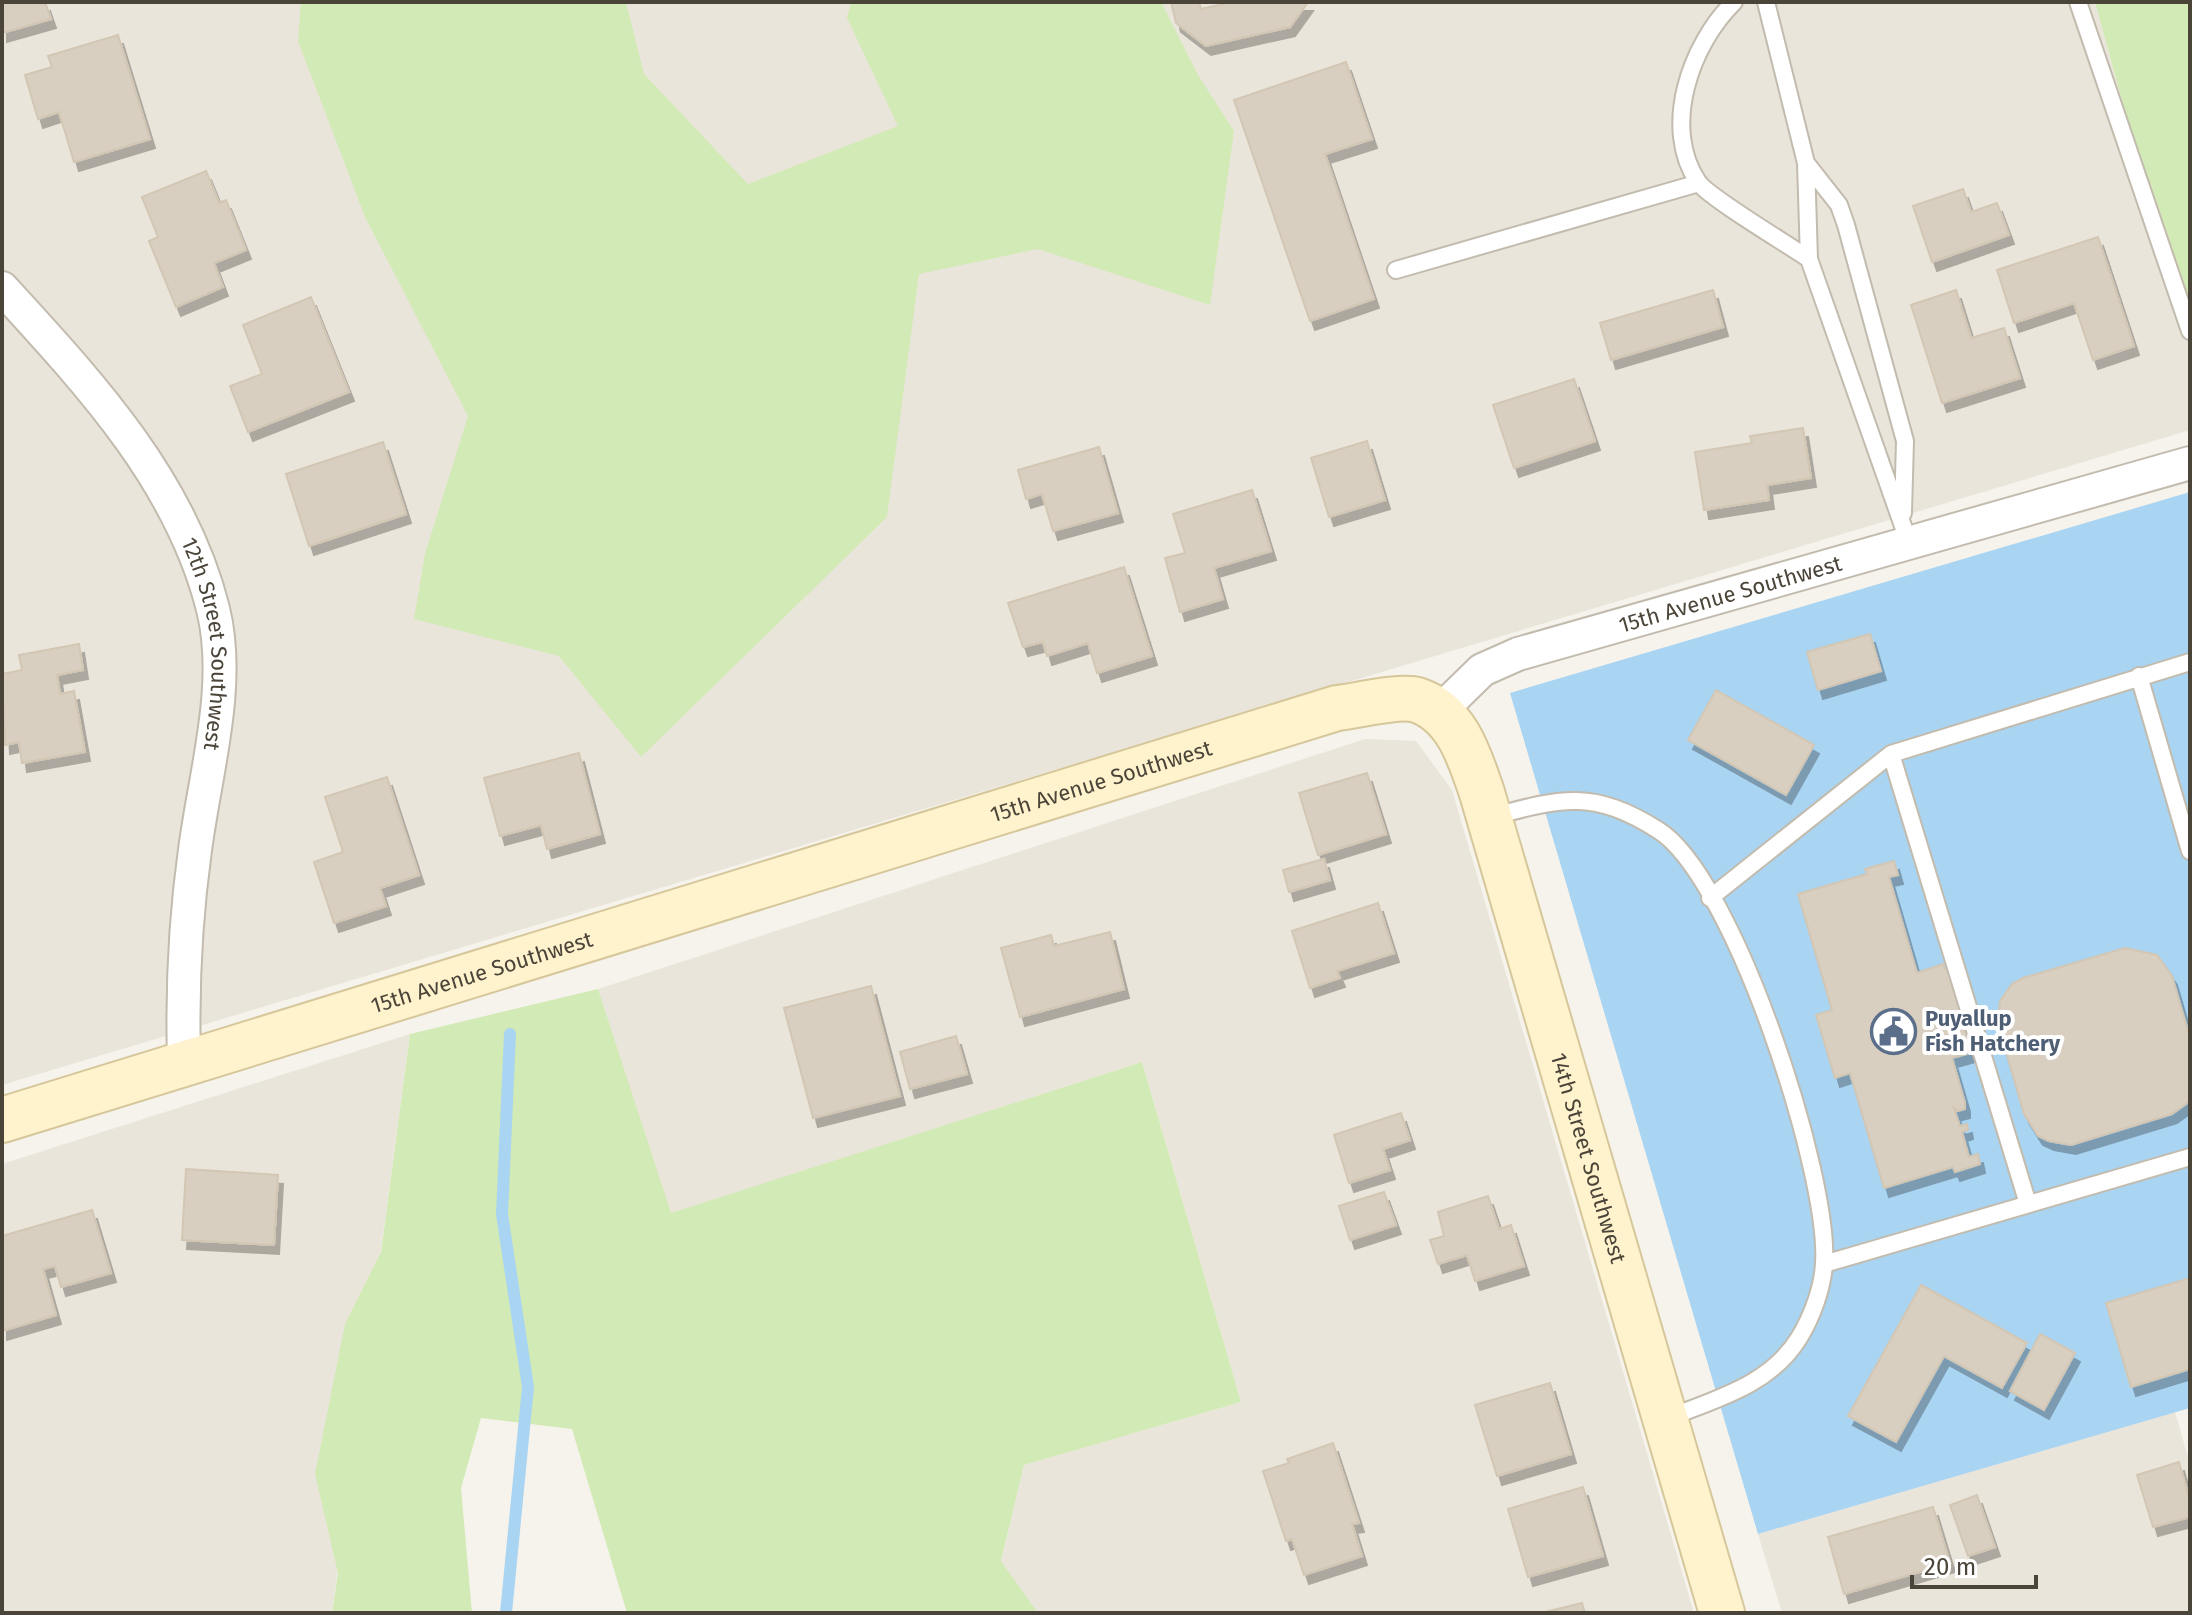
<svg xmlns="http://www.w3.org/2000/svg" width="2192" height="1615" font-family="'Fira Sans',sans-serif">
<style>
.residential{fill:#eae5da}
.green{fill:#d2eab5}
.water{fill:#a9d4f2}
.lines{fill:none;stroke-linecap:round;stroke-linejoin:round}
.stream{stroke:#a9d4f2;stroke-width:12}
.building{fill:#d8cfc1;stroke:#d3c7b4;stroke-width:2;filter:url(#shadow)}
.lane-casing{stroke:#c2bbae;stroke-width:20}
.street-casing{stroke:#c2bbae;stroke-width:36}
.secondary-casing{stroke:#d6c79b;stroke-width:48}
.lane{stroke:#fff;stroke-width:16}
.street{stroke:#fff;stroke-width:32}
.secondary{stroke:#fff3cd;stroke-width:44}
.labels{text-anchor:middle;dominant-baseline:central;stroke-width:8;stroke-linejoin:round;paint-order:stroke}
.street-label{font-size:22px;fill:#4b4439;stroke:#fff}
.service-label{font-size:22px;font-weight:bold;fill:#4e5e75;stroke:#fff;text-anchor:start}
</style>
<defs>
<filter id="shadow"><feDropShadow dx="5" dy="9" stdDeviation="0" flood-color="#0004"/></filter>
</defs>
<rect width="100%" height="100%" fill="#f6f3ec"/>
<path class="residential" d="M2,2H2095L2190,348V430L2,1085Z
M1365,739L1416,741L1452,790L1694,1613H1038L1001,1562L1024,1465L1241,1402L1142,1062L670,1214L598,989Z
M410,1034L332,1613H2V1164Z
M2175,1412L2190,1464V1613H1782L1758,1534Z"/>
<path class="green" d="M301,2H626L644,74L748,184L898,126L847,18L851,2H1161L1198,75L1234,131L1210,305L1038,249L919,274L887,517L641,757L559,656L414,619L425,554L468,416L365,217L298,41Z
M2095,2H2190V348Z
M598,989L671,1213L1142,1062L1241,1402L1024,1465L1001,1561L1038,1613H627L572,1429L481,1418L461,1488L472,1613H332L338,1573L315,1474L345,1324L381,1252L410,1034Z"/>
<path class="water" d="M2190,492V1408L1758,1534L1510,693Z"/>
<g class="lines">
<path class="stream" d="M506,1613L528,1387L502,1214L510,1034"/>
</g>
<path class="building" d="M2,2H45L51,19L2,33Z
M1171,2H1199L1201,9L1232,2H1308L1290,27L1206,46L1176,23Z
M118,35L150,139L74,162L59,112L38,119L25,75L52,67L48,56Z
M1346,62L1372,139L1325,154L1374,299L1310,321L1234,100Z
M206,171L219,203L226,200L246,250L214,263L223,287L176,307L149,241L158,237L142,197Z
M1963,189L1971,212L1997,203L2009,235L1932,262L1913,206Z
M2098,237L2134,346L2093,360L2074,303L2014,323L1997,270Z
M1713,290L1723,327L1611,360L1600,323Z
M1956,290L1971,338L2004,328L2020,378L1942,403L1911,305Z
M311,297L349,392L248,432L230,386L262,374L243,325Z
M1574,379L1595,441L1514,468L1493,405Z
M1803,428L1811,478L1767,485L1769,500L1704,510L1695,452L1752,443L1750,436Z
M1367,441L1385,500L1329,517L1311,458Z
M383,442L406,514L309,546L286,474Z
M1099,447L1118,513L1053,531L1042,494L1026,499L1018,470Z
M1252,490L1271,551L1214,568L1223,599L1180,612L1165,558L1185,553L1173,514Z
M1124,567L1152,656L1097,673L1088,643L1047,656L1043,642L1023,647L1008,603Z
M1870,634L1881,671L1818,690L1807,652Z
M79,644L83,670L57,675L60,694L74,691L85,752L22,763L19,742L5,745L2,674L22,670L19,655Z
M1716,690L1814,745L1786,795L1688,740Z
M579,753L600,834L547,849L541,825L500,836L484,778Z
M1367,773L1386,834L1318,855L1299,793Z
M387,777L419,875L380,888L386,906L334,923L314,862L343,852L325,797Z
M1324,859L1330,880L1289,892L1283,870Z
M1894,861L1898,875L1889,877L1917,973L1943,964L1945,969L1949,968L1972,1046L1968,1047L1970,1053L1952,1058L1965,1103V1109L1957,1111L1953,1106L1960,1126L1967,1124L1968,1130L1962,1132L1969,1157L1978,1154L1980,1164L1955,1172L1953,1167L1884,1188L1850,1073L1835,1078L1816,1015L1832,1010L1798,894L1867,874L1865,869Z
M1378,903L1394,953L1337,971L1340,978L1310,988L1292,931Z
M1110,932L1124,989L1020,1017L1001,948L1051,935L1054,946Z
M2125,948L2157,955L2172,976L2190,1038V1101L2172,1114L2071,1145L2049,1141L2038,1136L2024,1114L1998,1024L2000,1001L2012,984L2023,978Z
M871,986L900,1096L813,1118L784,1008Z
M956,1036L967,1074L910,1089L900,1052Z
M1401,1113L1410,1140L1383,1149L1390,1170L1349,1183L1334,1135Z
M186,1169L278,1175L274,1245L182,1240Z
M1384,1192L1396,1225L1350,1240L1339,1206Z
M1488,1196L1499,1229L1511,1225L1524,1266L1475,1281L1467,1255L1438,1264L1430,1240L1444,1236L1438,1212Z
M92,1210L111,1273L61,1287L55,1266L43,1269L56,1315L2,1331V1236Z
M2190,1278V1369L2131,1387L2106,1303Z
M1921,1285L2027,1343L2002,1388L1944,1356L1896,1442L1848,1416Z
M2040,1334L2075,1353L2044,1410L2010,1391Z
M1550,1383L1571,1454L1497,1476L1475,1405Z
M1333,1443L1359,1523L1352,1524L1362,1556L1304,1575L1292,1539L1286,1541L1263,1471L1289,1463L1287,1459Z
M2179,1462L2190,1501V1517L2153,1527L2137,1475Z
M1583,1487L1603,1556L1528,1577L1508,1509Z
M1977,1495L1995,1547L1968,1556L1950,1505Z
M1933,1507L1950,1563L1844,1594L1828,1537Z
M1582,1603L1585,1613H1541Z"/>
<g class="lines">
<defs>
<path id="lane" d="M1734,2C1691,44 1661,127 1698,182C1708,197 1789,245 1809,259
M1766,2L1806,163L1809,259L1909,543
M2078,2L2190,331
M1806,163L1839,205L1846,225L1905,441L1903,513
M1396,270L1699,183
M2139,676L2190,851
M1491,817C1561,798 1593,789 1658,830C1733,876 1830,1175 1824,1263C1823,1287 1812,1317 1799,1338C1770,1385 1716,1399 1668,1418
M1710,898L1891,754
M2028,1204L1891,754L2190,662
M1824,1264L2190,1157"/>
<g id="street">
<path id="s1" d="M2,288C89,383 181,481 213,609C232,685 205,773 195,850C185,921 182,990 184,1061"/>
<path id="s2" d="M1439,712L1482,670L1518,654L2190,463"/>
</g>
<g id="secondary">
<path id="s3" d="M2,1120L1337,708C1355,706 1401,695 1417,700C1457,713 1470,758 1482,793L1722,1613"/>
</g>
</defs>
<use href="#lane" class="lane-casing"/>
<use href="#street" class="street-casing"/>
<use href="#secondary" class="secondary-casing"/>
<use href="#lane" class="lane"/>
<use href="#street" class="street"/>
<use href="#secondary" class="secondary"/>
</g>
<defs>
<symbol id="civic-ring" viewBox="-11 -11 22 22"><circle r="9.5" fill="#fff" stroke="#5c6f8a" stroke-width="1.5"/><path d="M-.6-6.5H3V-4.5H.6V-3L4-1V1h2V6H-6V1h2V-1L-.6-3ZM-1.2 2.5V6h2.4V2.5Z" fill="#5c6f8a"/></symbol>
</defs>
<g fill-rule="evenodd">
<use href="#civic-ring" x="1868" y="1006" width="51" height="51"/>
</g>
<g class="labels">
<g class="street-label">
<text stroke="none"><textPath href="#s2" startOffset="320">15th Avenue Southwest</textPath></text>
<text stroke="none"><textPath href="#s1" startOffset="422">12th Street Southwest</textPath></text>
<text stroke="none"><textPath href="#s3" startOffset="1150">15th Avenue Southwest</textPath></text>
<text stroke="none"><textPath href="#s3" startOffset="502">15th Avenue Southwest</textPath></text>
<text stroke="none"><textPath href="#s3" startOffset="1976">14th Street Southwest</textPath></text>
</g>
<g class="service-label">
<text x="1925" y="1018">Puyallup<tspan x="1925" dy="25">Fish Hatchery</tspan></text>
</g>
</g>
<rect width="2192" height="1615" fill="none" stroke="#4b4439" stroke-width="8"/>
<path d="M1912 1575v12h124v-12" fill="none" stroke="#4b4439" stroke-width="4"/>
<text x="1924" y="1575" font-size="24" fill="#4b4439" stroke="#ffffff" stroke-width="6" paint-order="stroke">20 m</text>
</svg>
